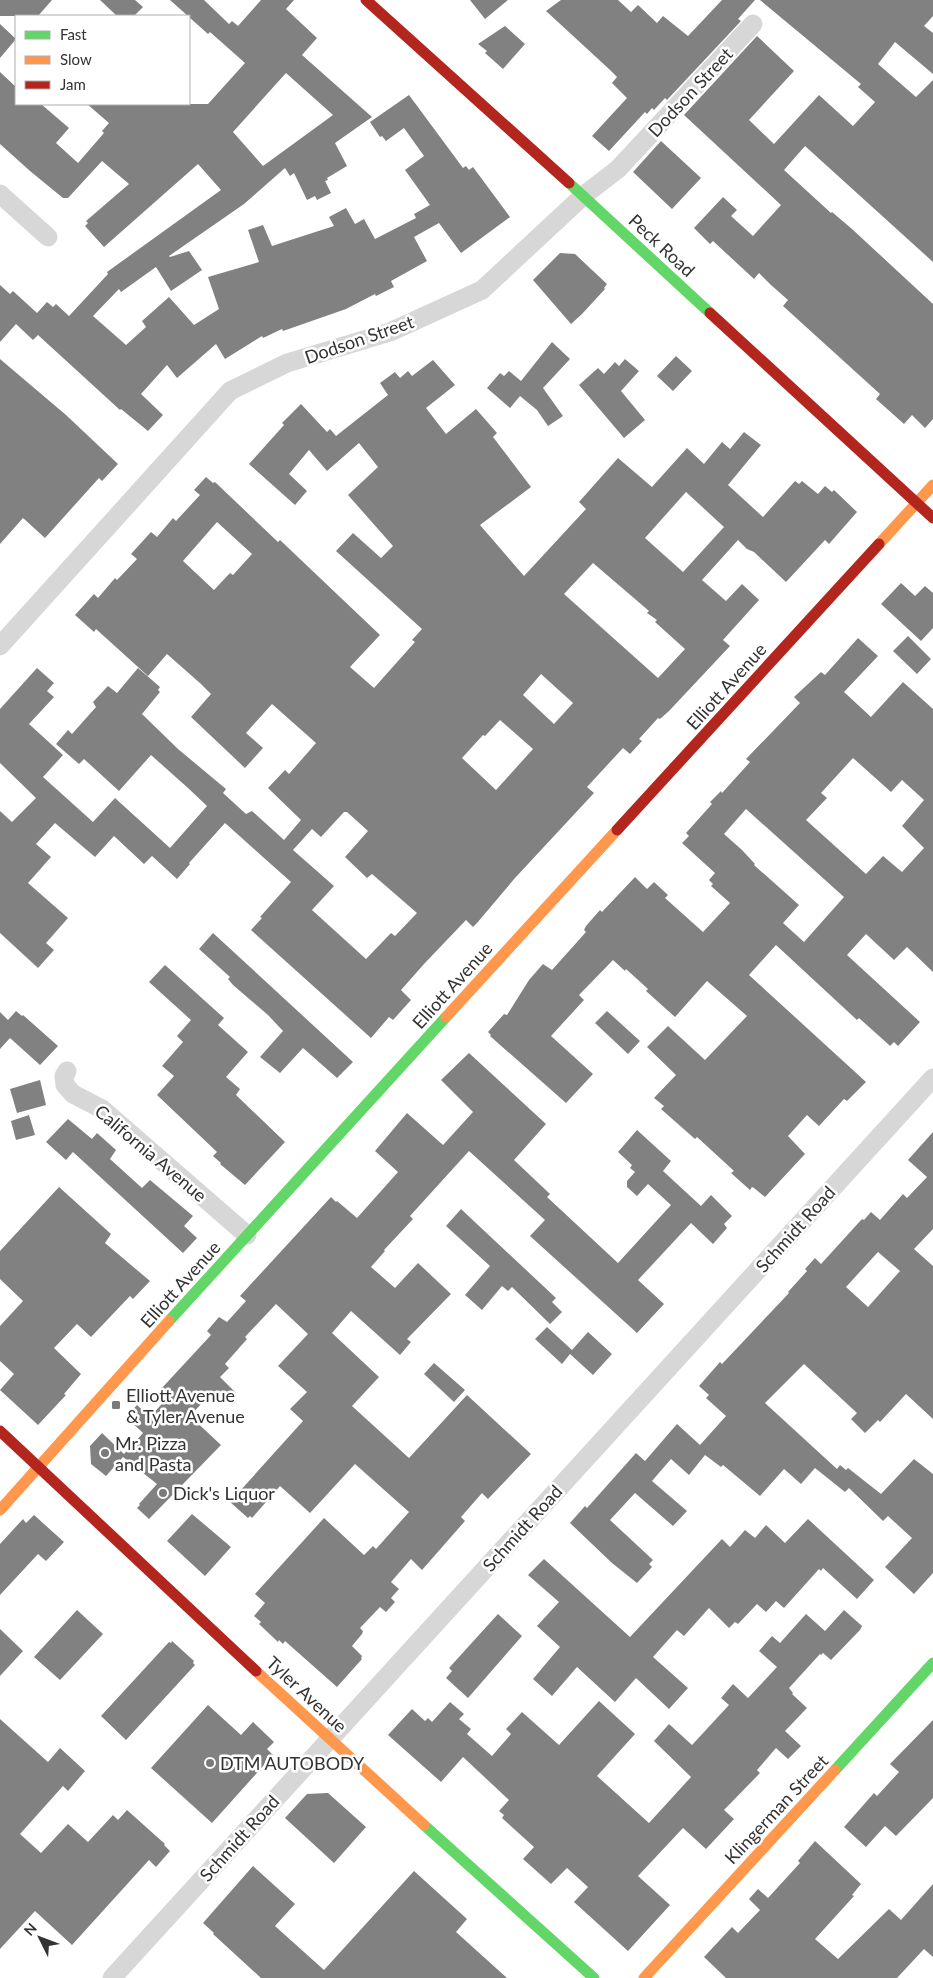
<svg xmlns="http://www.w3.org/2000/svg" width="933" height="1978" font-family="Lato,sans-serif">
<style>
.building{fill:#818181;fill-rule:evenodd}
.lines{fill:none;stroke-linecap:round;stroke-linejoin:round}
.street{stroke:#d7d7d7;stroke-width:19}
.fast{stroke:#63d668;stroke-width:11}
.slow{stroke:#ff974d;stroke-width:11}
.jam{stroke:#b3261e;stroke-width:11}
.poi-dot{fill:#7a7a7a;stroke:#fff;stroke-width:2}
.labels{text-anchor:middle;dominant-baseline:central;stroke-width:5;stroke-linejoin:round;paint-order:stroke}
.street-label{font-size:18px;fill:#333;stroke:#fff}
.poi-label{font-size:18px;fill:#333;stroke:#fff;text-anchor:start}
</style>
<rect width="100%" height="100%" fill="#fff"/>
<path class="building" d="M0,0H52L38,16H0Z
M100,0H135L143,7L134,16H117Z
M170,0H204L229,24L232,21L238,26L261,0H294L286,9L317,38L302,55L372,117L335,143L347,166L327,178L328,180L325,181L331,193L317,200L315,196L307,200L294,173L290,176L285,168L244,204L169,256L170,257L189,251L202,270L171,291L156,267L121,292L119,289L93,316L126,345L146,327L142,321L169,297L194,325L219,309L208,277L259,262L248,230L263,225L272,246L334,226L329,217L346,208L355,224L364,219L375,239L416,218L414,214L430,205L405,170L424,156L404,128L386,141L382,136L380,137L370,122L409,95L463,168L466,166L469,170L473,167L510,217L461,253L439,223L414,237L427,261L391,281L394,287L376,296L375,294L346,309L283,331L282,329L263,338L262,336L225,359L216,344L177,378L167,365L141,394L163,415L148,431L121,409L120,410L38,335L33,340L16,324L0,342V285L10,294L13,291L37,313L47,302L53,307L56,304L69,316L108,274L107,272L221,190L198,164L104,247L85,226L88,223L86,221L129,184L102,161L68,198H63L30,171L0,144V72L16,87V104H41L69,128L56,143L78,163L104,133L102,131L109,123L87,104H208L245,63L210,32L208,34ZM286,73L333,115L263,166L233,132Z
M470,0H508L485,19Z
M561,0H618L631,12L638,5L657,23L663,16L688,36L722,0H755L738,19L741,21L667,100L665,98L654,110L652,108L647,114L645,112L609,151L592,136L627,98L612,83L617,77L609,69L546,11Z
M760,0H933V16L924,26L933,33V74L895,42L878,64L916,97L933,80V262L805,146L784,170L831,213L832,212L852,229L933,304V419L925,428L912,415L904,424L876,399L880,394L783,306L788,300L771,285L759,273L754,279L713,241L710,244L694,228L723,197L737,210L731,216L753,236L781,205L684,115L757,36L794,71L749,120L774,144L819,95L853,126L875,102L858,87L861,84Z
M0,24L16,39L0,58Z
M505,26L525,44L503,69L485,53L487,51L478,44Z
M661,141L701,178L672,209L633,172Z
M560,253L575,254L607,284L604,288L605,289L582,314L571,324L533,280Z
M552,342L570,359L543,388L563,416L548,426L537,410L520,396L510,408L487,388L500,373L504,376L509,371L521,381Z
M676,356L692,371L673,391L657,376Z
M0,359L66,415L118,464L102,481L99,478L45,538L23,518L0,544Z
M625,359L639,371L621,391L645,420L624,438L579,385L598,368L604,374L615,362L619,366Z
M433,360L455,385L426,408L446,434L476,409L497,433L493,437L531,487L480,525L524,576L586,509L579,502L618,458L652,487L687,448L704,464L722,442L730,449L744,432L761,445L728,485L763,517L795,481L799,484L802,481L818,494L825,486L832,492L834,490L857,512L829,544L825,540L786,582L754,552L747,549L738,540L702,580L726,601L742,584L759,600L723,640L730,646L669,711L660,719L658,718L639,739L642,741L630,754L623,748L587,787L594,793L515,878L477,923L473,927L466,920L424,964L401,990L411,1000L393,1020L389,1017L371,1038L251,930L262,918L260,917L291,882L225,823L189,863L190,864L177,879L152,856L144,864L114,836L95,857L55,823L36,844L51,857L28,883L68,918L46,943L54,950L38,968L0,933V811L12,822L36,798L0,763V709L37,668L54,683L47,691L54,697L29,724L63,755L43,777L93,822L115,798L170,848L207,806L188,788L151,755L119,791L84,759L79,764L56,744L68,730L72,734L96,707L93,702L108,686L117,693L138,668L160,687L158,690L160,692L142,714L178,749L226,789L223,793L246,814L252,811L284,840L301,820L268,788L285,770L289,774L316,743L272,704L246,733L263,748L245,768L191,717L211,694L201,684L167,654L148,676L96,629L94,632L75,615L94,594L98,598L115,578L117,580L137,559L131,554L151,532L157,537L173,518L176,521L200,495L194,490L206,477L213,483L215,482L278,542L280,540L380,635L350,667L374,688L415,642L412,640L422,629L336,551L353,533L381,558L393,546L348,495L378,467L359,443L327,471L309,450L289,474L307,491L295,505L249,464L284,425L282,423L301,404L327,432L330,429L336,436L388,395L380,383L395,372L400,378L408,371L412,376ZM686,492L724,527L683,572L645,538ZM217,522L252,554L233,575L230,573L214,590L183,561ZM593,563L649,611L647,613L657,620L655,622L685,649L658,678L564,594ZM541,674L573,703L554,724L523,695ZM500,720L533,749L496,790L462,758L483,735L485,736ZM344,812H347L368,831L345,857L367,878L372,874L417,913L395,936L391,933L366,959L312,910L334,886L293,850L312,829L321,837Z
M901,583L915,596L925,586L933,593V628L921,641L881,604Z
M908,636L931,659L917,674L893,651Z
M858,638L878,656L844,692L871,717L903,682L933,709V972L907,947L894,960L866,934L847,955L920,1022L898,1046L894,1042L890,1046L888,1044L859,1018L857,1020L776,945L749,975L866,1082L847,1101L844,1099L819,1126L807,1115L788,1136L805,1154L765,1197L754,1188L752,1187L750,1190L731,1173L734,1171L697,1137L695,1139L661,1109L664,1106L654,1098L676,1075L647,1047L668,1026L705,1060L747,1016L707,981L675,1017L646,991L648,989L626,969L625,971L613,960L579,995L584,1000L551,1036L593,1074L566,1103L490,1036L491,1035L488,1032L504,1014L507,1015L529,980L543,964L552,970L586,932L584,930L586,926L600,910L602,912L635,877L647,889L654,882L668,895L665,898L703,932L730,903L711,886L713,884L709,880L715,873L682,843L689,836L686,833L712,804L710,802L721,791L722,793L750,762L746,759L800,703L794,697L821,672L825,675ZM853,758L891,792L902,780L924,800L902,826L924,848L902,872L883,856L866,874L806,820L827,798L821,793ZM746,809L844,897L804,942L783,923L799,905L754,865L755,864L742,850L724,834Z
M213,933L353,1062L337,1078L303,1048L280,1073L260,1057L283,1031L268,1015L233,985L228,979L230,977L199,949Z
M165,965L224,1018L218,1025L248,1052L226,1077L240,1089L236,1095L285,1142L245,1185L220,1164L221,1163L213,1156L217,1152L157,1095L174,1076L162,1066L183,1042L177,1036L191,1020L149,982Z
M16,1011L22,1016L23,1015L58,1046L40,1065L10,1038L0,1049V1012L8,1020Z
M607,1011L640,1041L628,1054L595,1023Z
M469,1053L546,1124L514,1160L550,1194L547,1197L618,1263L671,1205L648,1184L637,1196L627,1187V1181L635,1172L630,1168L632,1165L618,1152L637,1130L671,1161L663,1171L701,1206L711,1195L732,1216L724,1224L727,1228L713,1244L691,1223L638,1280L664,1304L637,1333L530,1236L545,1220L469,1151L410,1216L413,1219L384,1250L385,1251L371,1267L395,1288L418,1263L451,1294L407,1339L411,1342L400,1355L351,1311L332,1333L379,1377L352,1406L409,1458L467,1395L531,1454L488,1499L482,1493L461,1517L465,1521L422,1570L411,1559L391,1582L399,1589L391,1598L395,1602L386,1612L380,1607L360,1628L363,1631L362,1634L352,1646L362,1656L361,1658L362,1659L337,1687L285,1641L283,1644L279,1640L278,1642L259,1624L261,1622L254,1616L265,1603L255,1594L324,1518L364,1555L373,1546L376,1549L409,1512L355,1464L310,1513L280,1486L252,1518L250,1516L248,1518L230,1502L303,1421L290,1409L307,1392L278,1366L308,1334L276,1304L245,1337L247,1339L225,1364L229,1368L220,1377L236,1393L225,1404L212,1392L190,1416L221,1445L149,1519L137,1508L140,1505L139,1504L157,1484L123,1457L106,1476L91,1464L90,1446L102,1433L124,1454L143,1433L126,1417L137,1405L150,1417L169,1396L161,1389L211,1335L207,1331L219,1317L227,1322L246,1301L240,1296L331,1197L336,1202L337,1201L357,1218L398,1172L375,1151L407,1113L443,1145L473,1112L441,1080Z
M40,1080L46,1105L17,1113L10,1089Z
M29,1115L35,1135L16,1140L11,1121Z
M68,1119L92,1139L97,1133L116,1150L110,1159L142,1188L150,1180L193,1216L184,1226L197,1238L183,1253L73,1152L66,1160L46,1142Z
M933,1132V1229L914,1249L933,1266V1419L906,1394L880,1422L878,1420L865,1433L851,1419L857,1413L804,1364L765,1403L837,1469L840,1465L846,1470L848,1468L881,1494L914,1459L933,1474V1573L914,1594L885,1567L912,1538L888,1516L883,1521L849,1488L845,1492L815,1468L801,1484L784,1469L760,1496L723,1465L721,1467L705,1455L689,1475L671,1459L652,1481L687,1511L673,1526L635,1493L610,1520L653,1560L649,1564L652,1567L637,1583L612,1563L570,1523L585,1506L587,1508L636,1453L645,1461L677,1424L700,1445L726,1416L706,1398L709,1395L699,1386L720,1362L722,1364L789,1293L788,1292L807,1271L805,1269L815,1258L821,1264L862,1219L864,1220L871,1212L880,1220L903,1194L907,1198L927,1177L908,1160ZM878,1252L900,1271L868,1307L846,1287Z
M59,1187L111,1234L105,1243L150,1281L133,1299L130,1296L91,1337L77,1324L54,1348L81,1374L64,1394L66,1395L38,1425L0,1390L14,1374L0,1361V1326L23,1301L0,1279V1251Z
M461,1209L556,1298L552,1302L562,1312L550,1324L512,1287L508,1291L502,1286L482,1310L465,1295L490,1266L446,1226Z
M547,1327L572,1350L588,1332L612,1354L593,1375L570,1354L562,1364L535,1339Z
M434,1363L465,1390L454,1402L424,1374Z
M192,1514L231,1547L205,1576L167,1541Z
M34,1515L64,1542L46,1561L38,1554L0,1595V1544L23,1519L26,1523Z
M808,1519L874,1580L857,1599L823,1568L821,1571L819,1569L784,1608L776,1601L766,1612L757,1604L738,1624L735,1622L729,1628L709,1608L684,1636L677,1630L653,1657L688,1688L669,1709L636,1678L615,1702L577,1667L552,1696L533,1679L560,1647L537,1626L559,1602L528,1575L544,1559L630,1637L722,1539L730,1547L745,1530L755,1538L766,1525L785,1543Z
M77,1610L103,1634L60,1680L34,1657Z
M844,1610L862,1626L860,1630L831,1660L823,1653L821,1655L820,1654L789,1688L793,1693L792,1694L807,1708L785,1731L801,1746L788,1759L776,1748L757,1770L760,1773L724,1810L734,1819L706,1849L683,1828L638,1876L670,1905L628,1951L574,1902L588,1887L567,1868L551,1884L523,1859L534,1847L502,1818L504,1815L499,1811L509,1800L463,1757L441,1782L388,1735L412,1709L425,1721L428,1718L432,1722L450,1702L464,1714L459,1719L471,1729L467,1734L492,1756L511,1734L506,1729L522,1712L559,1745L599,1701L635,1734L597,1776L649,1823L691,1777L654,1741L669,1724L692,1745L729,1705L721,1698L733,1684L748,1698L777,1667L759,1651L772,1636L780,1643L806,1614L825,1631Z
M498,1614L522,1636L468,1698L446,1678L452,1671L449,1668Z
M0,1629L23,1651L0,1676Z
M172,1641L194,1661L193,1663L195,1665L126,1740L101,1716L169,1642L171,1643Z
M208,1705L241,1735L253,1722L274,1742L267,1749L273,1755L212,1823L151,1768Z
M0,1719L48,1762L60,1748L85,1771L68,1791L63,1786L20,1834L41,1853L68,1824L88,1842L113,1815L118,1820L127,1810L165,1844L164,1845L170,1851L156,1867L149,1860L72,1945L35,1911L0,1949Z
M933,1720V1798L896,1836L885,1826L866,1847L844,1827L874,1793L877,1796L899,1772L890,1764Z
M328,1793L366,1827L334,1863L285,1818L307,1794Z
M815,1841L861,1884L852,1895L854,1896L815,1939L838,1959L889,1909L901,1920L933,1884V1957L924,1949L897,1978H726L704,1957L732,1927L738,1933L760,1910L749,1899L758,1889L768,1898L800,1863L798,1861Z
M253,1866L295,1904L275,1926L324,1970L414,1871L467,1919L456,1932L507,1978H261L213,1934L214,1933L203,1923Z"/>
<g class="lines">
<path class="street" d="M0,194L48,237
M0,646L230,391L287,363L390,332L482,290L583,196L618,169L753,24
M67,1071L64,1076L65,1085L73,1094L102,1109L247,1235
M112,1978L933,1078"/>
<path class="fast" d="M569,183L710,313
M169,1321L446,1017
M835,1770L933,1663
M424,1825L594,1978"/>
<path class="slow" d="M879,544L933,485
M446,1017L617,830
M0,1510L169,1321
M256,1671L424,1825
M644,1978L835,1770"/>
<path class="jam" d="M366,0L569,183
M710,313L933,518
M617,830L879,544
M0,1431L256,1671"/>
</g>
<g class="poi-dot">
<rect x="111" y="1400" width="10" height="10" rx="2.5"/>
<circle cx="105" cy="1453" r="5"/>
<circle cx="163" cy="1493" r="5"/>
<circle cx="210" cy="1763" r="5"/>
</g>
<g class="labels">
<g class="street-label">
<text transform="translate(690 92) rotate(-47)">Dodson Street</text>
<text transform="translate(662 245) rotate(43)">Peck Road</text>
<text transform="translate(359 339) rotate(-19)">Dodson Street</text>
<text transform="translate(726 686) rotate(-48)">Elliott Avenue</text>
<text transform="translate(452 985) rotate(-48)">Elliott Avenue</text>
<text transform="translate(151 1153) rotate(40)">California Avenue</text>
<text transform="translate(795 1229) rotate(-48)">Schmidt Road</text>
<text transform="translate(180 1284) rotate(-48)">Elliott Avenue</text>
<text transform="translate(522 1528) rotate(-48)">Schmidt Road</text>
<text transform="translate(307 1694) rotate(43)">Tyler Avenue</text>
<text transform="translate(776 1809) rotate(-47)">Klingerman Street</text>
<text transform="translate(239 1838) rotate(-48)">Schmidt Road</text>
</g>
<g class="poi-label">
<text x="126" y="1395">Elliott Avenue<tspan x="126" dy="21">&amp; Tyler Avenue</tspan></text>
<text x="115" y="1443">Mr. Pizza<tspan x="115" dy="21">and Pasta</tspan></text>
<text x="173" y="1493">Dick's Liquor</text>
<text x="220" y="1763">DTM AUTOBODY</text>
</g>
</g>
<rect x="15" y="15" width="175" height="90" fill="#ffffff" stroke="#adadad"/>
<rect x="25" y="31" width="25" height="8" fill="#63d668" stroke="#adadad"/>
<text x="60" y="40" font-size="15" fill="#333333">Fast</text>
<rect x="25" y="56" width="25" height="8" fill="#ff974d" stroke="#adadad"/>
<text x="60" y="65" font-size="15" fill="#333333">Slow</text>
<rect x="25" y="81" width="25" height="8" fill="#b3261e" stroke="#adadad"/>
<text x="60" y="90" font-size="15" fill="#333333">Jam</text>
<g transform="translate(40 1938) rotate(312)" stroke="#ffffff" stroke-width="4" paint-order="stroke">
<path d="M0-4L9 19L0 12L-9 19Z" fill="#333333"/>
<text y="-8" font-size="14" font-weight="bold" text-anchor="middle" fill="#333333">N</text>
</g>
</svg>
